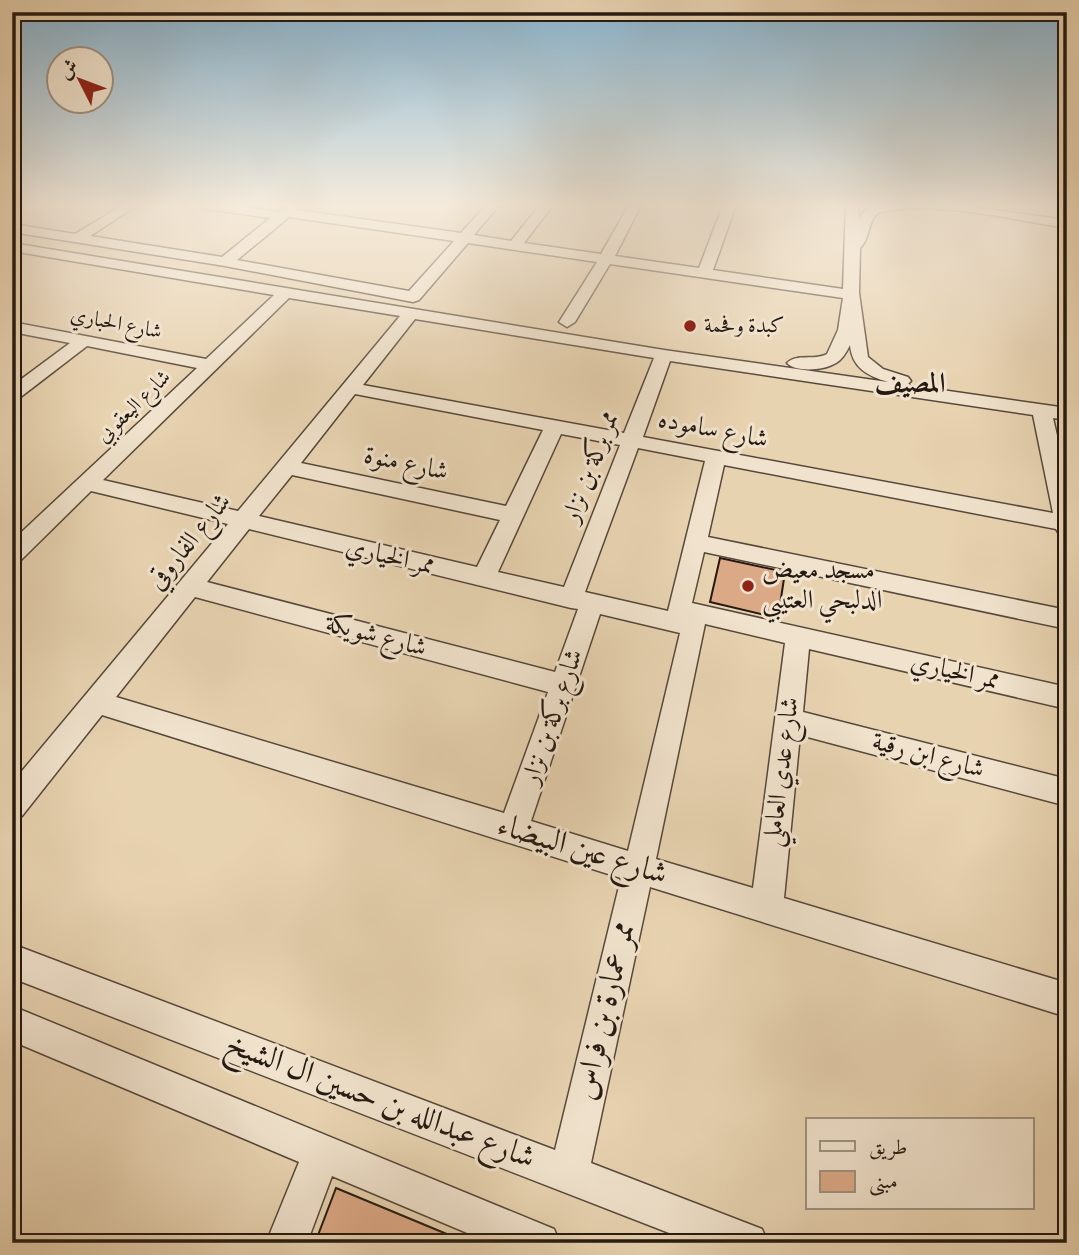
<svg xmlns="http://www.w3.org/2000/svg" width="1079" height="1255" font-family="Vollkorn,Amiri,serif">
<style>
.building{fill:#dca986;stroke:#251a12;stroke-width:2}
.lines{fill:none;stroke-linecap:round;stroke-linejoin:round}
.minor-casing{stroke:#56483a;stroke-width:3}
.minor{fill:#f0e2cc;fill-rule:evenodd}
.poi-dot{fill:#8f2418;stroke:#f0e2cc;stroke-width:2.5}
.labels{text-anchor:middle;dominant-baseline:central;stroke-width:6;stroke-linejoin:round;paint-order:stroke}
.far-street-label{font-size:21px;fill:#251a12;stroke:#f0e2cc}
.far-poi-label{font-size:21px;fill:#251a12;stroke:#f0e2cc;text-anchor:start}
.street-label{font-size:26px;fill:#251a12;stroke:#f0e2cc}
.poi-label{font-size:26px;fill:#251a12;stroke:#f0e2cc;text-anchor:start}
.far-district-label{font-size:28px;font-weight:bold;fill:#251a12;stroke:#f0e2cc}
.near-street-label{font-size:32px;fill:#251a12;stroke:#f0e2cc}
</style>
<rect width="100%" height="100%" fill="#e8d3b1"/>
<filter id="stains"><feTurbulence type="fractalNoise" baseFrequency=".00286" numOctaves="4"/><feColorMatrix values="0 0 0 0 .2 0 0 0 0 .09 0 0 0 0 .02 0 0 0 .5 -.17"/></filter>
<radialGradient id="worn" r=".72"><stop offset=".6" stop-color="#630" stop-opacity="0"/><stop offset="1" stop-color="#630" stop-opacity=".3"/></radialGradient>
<path class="building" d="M720,558L785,572L778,618L710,602Z
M336,1188L466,1242V1243H315Z"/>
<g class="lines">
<defs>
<path id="minor" d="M123,205H138L90,236L222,257L270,218L207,209L201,205H231L279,212L287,205H301L297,210L461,233L486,205H499L474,235L511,241L540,205H553L524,243L601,254L629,205H641L615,256L699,268L723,205H736L713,270L843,289L846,205H858L859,218L868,207L878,205H957L1067,220V228C1016,220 926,199 878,213C867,222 870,240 860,248L859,293L868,357L883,369L908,377L911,381L907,385L1067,408V420L1053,418L1067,479V537L1059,534L1056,529L724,465L708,537L1067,610V629L704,552L692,603L1067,687V709L809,649L803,712L1067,779V806L800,735L784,898L1067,983V1017L650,887L591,1163L762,1229L768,1243H695L12,978V944L555,1150L621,878L102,715L22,816L12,820V783L228,524L91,491L20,561L12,563V541L197,368L87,346L18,399L12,400V386L70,343L12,332V322L206,359L274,295L12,251V243L664,350L888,382C868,376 852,368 850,345C847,351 842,360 836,363C825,370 796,373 787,363C797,353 814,361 827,354L838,330L843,298L610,264L575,322L567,327L559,322L597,262L468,243L419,300L413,302L225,266L12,232V224L75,234ZM289,217L454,241L409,291L237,260ZM289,298L400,316L238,511L103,480ZM415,319L654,358L624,433L363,385ZM670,361L1033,415L1053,513L643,437ZM355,394L543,430L506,506L301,463ZM561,434L620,445L564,587L498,572ZM638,448L705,461L668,611L585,592ZM292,475L500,520L477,567L259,516ZM249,529L571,608L578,609L555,672L207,582ZM195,597L548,692L504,813L116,697ZM600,614L680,633L628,851L531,821ZM705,624L785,643L753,888L656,859Z
M12,1006L554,1229L560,1243H491L332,1176L307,1243H266L299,1162L12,1041Z"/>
</defs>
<use href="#minor" class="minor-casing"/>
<use href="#minor" class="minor"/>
</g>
<linearGradient id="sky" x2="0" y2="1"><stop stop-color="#87b5d2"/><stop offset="0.54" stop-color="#f5ebdc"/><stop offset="1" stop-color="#f5ebdc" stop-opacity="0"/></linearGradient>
<rect width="1079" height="380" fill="url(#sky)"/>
<g class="poi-dot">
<circle cx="690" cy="326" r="7"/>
<circle cx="748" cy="586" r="7"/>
</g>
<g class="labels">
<g class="far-street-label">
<text transform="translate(116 324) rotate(11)">شارع الحباري</text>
<text transform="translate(134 407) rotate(-44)">شارع اليعقوبي</text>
</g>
<g class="far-poi-label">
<text x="704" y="326">كبدة وفحمة</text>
</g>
<g class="street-label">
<text transform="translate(713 430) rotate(11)">شارع ساموده</text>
<text transform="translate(406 464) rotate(12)">شارع منوة</text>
<text transform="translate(591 467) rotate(-69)">ممر بركة بن نزار</text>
<text transform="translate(190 542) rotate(-51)">شارع الفاروقي</text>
<text transform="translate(390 557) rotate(13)">ممر الخياري</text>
<text transform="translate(376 636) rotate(15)">شارع شويكة</text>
<text transform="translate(955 672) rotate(13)">ممر الخياري</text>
<text transform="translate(553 717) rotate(-71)">شارع بركة بن نزار</text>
<text transform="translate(928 756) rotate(15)">شارع ابن رقية</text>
<text transform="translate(782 772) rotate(-83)">شارع عدي العاملي</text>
</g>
<g class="poi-label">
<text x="762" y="571">مسجد معيض<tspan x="762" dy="30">الدلبحي العتيبي</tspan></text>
</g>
<g class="far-district-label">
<text x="910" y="384">المصيف</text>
</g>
<g class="near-street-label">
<text transform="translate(582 851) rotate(17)">شارع عين البيضاء</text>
<text transform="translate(606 1011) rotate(-77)">ممر عمارة بن فراس</text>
<text transform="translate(380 1102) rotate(21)">شارع عبدالله بن حسين ال الشيخ</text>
</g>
</g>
<rect width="1079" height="1255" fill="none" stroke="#e8d3b1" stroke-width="42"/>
<rect x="14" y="14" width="1051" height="1227" fill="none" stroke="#251a12" stroke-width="3.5"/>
<rect x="21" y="21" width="1037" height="1213" fill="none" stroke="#251a12" stroke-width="2"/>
<rect x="806" y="1118" width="228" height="91" fill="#f0e2cc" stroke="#9f9282" stroke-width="2"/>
<rect x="820" y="1141" width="35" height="10" fill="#f0e2cc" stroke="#9f9282" stroke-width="2"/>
<text x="869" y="1154" font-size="21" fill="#251a12">طريق</text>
<rect x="820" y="1171" width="35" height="21" fill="#dca986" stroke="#9f9282" stroke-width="2"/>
<text x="869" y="1188" font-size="21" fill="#251a12">مبنى</text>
<g transform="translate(80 80) rotate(312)"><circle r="33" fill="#f0e2cc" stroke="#9f9282" stroke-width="2"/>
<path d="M0-5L12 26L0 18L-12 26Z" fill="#8f2418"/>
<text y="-10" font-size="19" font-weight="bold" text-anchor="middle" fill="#251a12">ش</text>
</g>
<rect width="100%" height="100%" filter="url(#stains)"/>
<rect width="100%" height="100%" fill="url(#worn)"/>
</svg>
